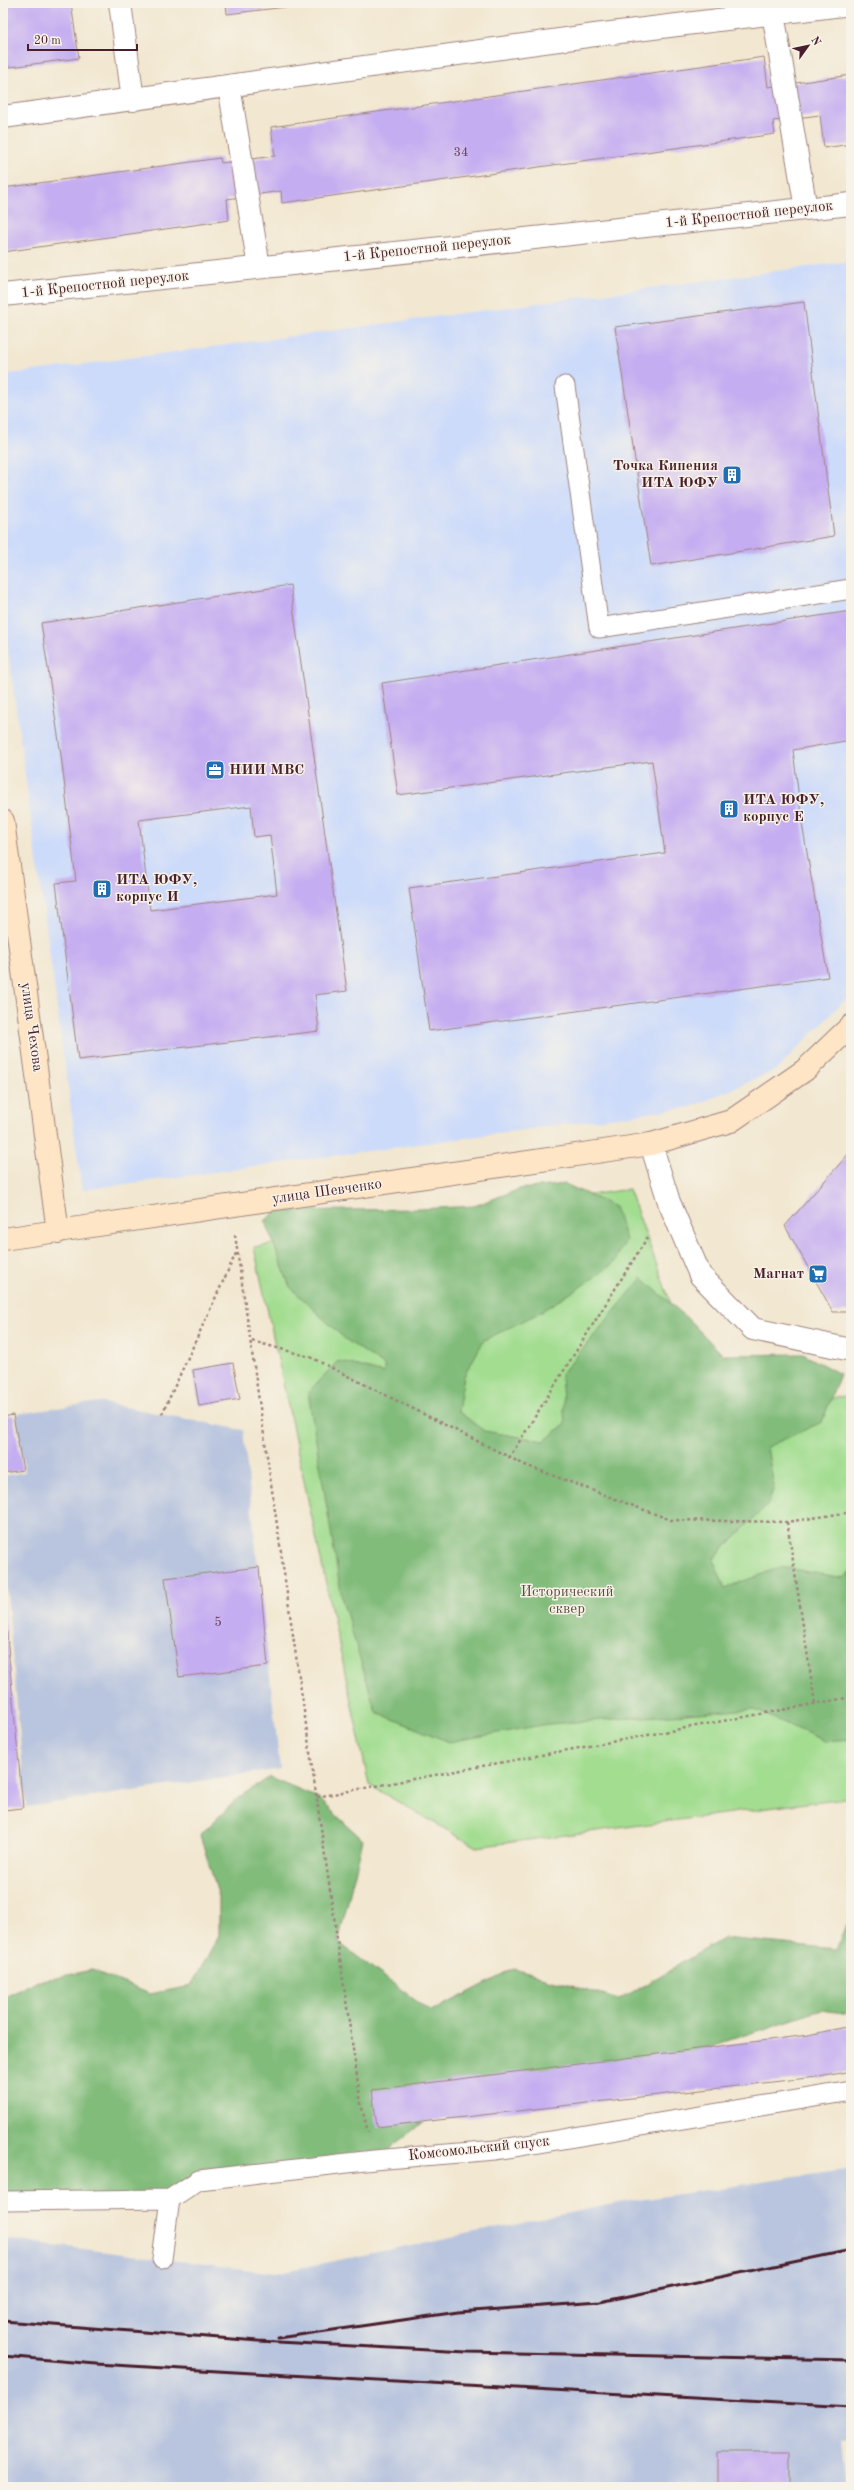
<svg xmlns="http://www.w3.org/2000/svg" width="854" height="2490" font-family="'Old Standard TT',serif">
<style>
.built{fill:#cddbfa}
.industrial{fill:#b9c5de}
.green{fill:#a2dd90;stroke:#767e5e}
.forest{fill:#81bc7a;stroke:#666e52}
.building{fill:#c5adf1;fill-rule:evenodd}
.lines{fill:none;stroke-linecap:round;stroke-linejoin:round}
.lane-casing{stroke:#9e837e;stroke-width:21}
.street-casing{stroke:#9e837e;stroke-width:24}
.secondary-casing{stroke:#9e837e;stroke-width:24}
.path{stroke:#9e837e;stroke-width:2.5;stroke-dasharray:3 3;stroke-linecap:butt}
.lane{stroke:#fff;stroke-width:19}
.street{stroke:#fff;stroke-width:22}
.secondary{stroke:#fde5c5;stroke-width:22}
.rail{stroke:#4a1f2b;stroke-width:3}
.labels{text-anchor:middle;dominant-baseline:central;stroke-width:3;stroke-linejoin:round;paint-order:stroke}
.number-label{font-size:13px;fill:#69425c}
.street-label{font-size:15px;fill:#4a1f2b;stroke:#f7f3e8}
.poi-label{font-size:15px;font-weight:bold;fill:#4a1f2b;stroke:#f7f3e8;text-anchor:start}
.park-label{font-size:15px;fill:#604e44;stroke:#f7f3e8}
</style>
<rect width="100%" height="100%" fill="#f7f3e8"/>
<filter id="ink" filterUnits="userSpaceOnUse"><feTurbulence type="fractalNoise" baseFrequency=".025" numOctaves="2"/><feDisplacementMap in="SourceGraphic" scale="8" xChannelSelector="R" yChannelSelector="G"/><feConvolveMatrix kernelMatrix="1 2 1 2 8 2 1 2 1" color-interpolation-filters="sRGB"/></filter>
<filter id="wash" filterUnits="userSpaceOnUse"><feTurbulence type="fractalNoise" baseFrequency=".012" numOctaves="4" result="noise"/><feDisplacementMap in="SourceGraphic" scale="16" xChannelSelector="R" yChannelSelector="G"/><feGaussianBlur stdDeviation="0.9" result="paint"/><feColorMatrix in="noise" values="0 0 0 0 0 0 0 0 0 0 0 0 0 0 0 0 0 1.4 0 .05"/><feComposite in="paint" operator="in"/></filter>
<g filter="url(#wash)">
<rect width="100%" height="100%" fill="#f2e7d0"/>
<path class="built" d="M851,261V994L776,1070L691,1107L82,1190L3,614V375Z"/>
<path class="industrial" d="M99,1402L243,1430L280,1769L26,1807L3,1549V1476L25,1472L16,1414Z
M851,2169V2439L842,2440L847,2487H3V2239L275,2273L618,2203Z"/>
<path class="green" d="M629,1189L714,1421L851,1395V1797L476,1847L369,1785L254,1247Z"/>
<path class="forest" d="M565,1184L615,1207L626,1240L614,1263L579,1288L535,1315L484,1340L464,1376L458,1411L484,1431L544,1441L565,1424L561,1375L642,1278L686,1317L723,1355L803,1354L840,1374L822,1422L767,1447L774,1487L768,1504L713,1559L725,1588L781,1567L844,1578L851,1570V1739L825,1741L753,1709L548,1724L449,1742L376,1712L342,1599L308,1392L338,1361L384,1373V1365L345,1339L290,1287L265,1221L276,1211L419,1209L474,1206L520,1189Z
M270,1777L317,1797L363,1840L338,1942L431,2012L514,1969L619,2000L724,1938L837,1949L851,1915V2014L821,2010L602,2082L434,2114L374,2160L200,2180L170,2199H3V1998L36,1981L92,1970L150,1994L191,1986L219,1935V1897L200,1835L239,1797Z"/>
<g id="blocks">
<path class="building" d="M3,3H71L79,58L3,68Z
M226,3H303V5L227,14Z
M764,57L768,87L851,75V144L824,148L820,115L773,121L775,134L282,203L281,191L227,199L229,220L3,252V188L220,158L221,163L275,156L271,127Z
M804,302L834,536L651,566L615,327Z
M290,585L347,991L315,995L319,1031L78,1060L56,883L76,881L61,755L41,623ZM251,806L254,837L270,835L277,894L150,910L139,820Z
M851,611V740L793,750L802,823L828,977L429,1031L409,888L665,853L652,761L398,795L382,683Z
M851,1151V1312H833L785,1226Z
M233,1363L240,1399L199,1406L193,1370Z
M13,1415L23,1470L3,1473V1417Z
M259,1567L268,1666L179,1677L165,1578Z
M3,1593L23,1808L3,1810Z
M851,2026V2071L825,2076L377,2127L372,2090L808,2035Z
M718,2452H789V2487H718Z"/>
</g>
</g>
<g filter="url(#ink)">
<use href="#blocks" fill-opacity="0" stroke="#9e837e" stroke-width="1"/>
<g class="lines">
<defs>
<path id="lane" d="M565,386L599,628L851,589
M3,2201L170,2199
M162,2259L170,2199L199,2180L374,2160L496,2150L851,2091"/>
<path id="street" d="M120,3L133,100
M773,13L806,209
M229,86L259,267
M3,117L595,35L851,4
M3,295L851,204
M651,1144L669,1202L700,1275L753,1329L851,1350"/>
<path id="secondary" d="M3,821L58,1232
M3,1239L651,1144L731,1121L805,1070L851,1026"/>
</defs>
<use href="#lane" class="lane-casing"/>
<use href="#street" class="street-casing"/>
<use href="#secondary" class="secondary-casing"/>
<path class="path" d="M235,1235L361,2104L368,2132
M252,1341L310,1357L525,1465L671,1520L787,1522L851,1512
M162,1414L237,1251
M509,1458L649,1235
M787,1522L815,1703
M317,1797L851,1697"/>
<use href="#lane" class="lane"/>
<use href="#street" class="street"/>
<use href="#secondary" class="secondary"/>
<path class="rail" d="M3,2321L258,2341L467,2352L851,2360
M278,2338L458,2312L600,2302L851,2250
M3,2356L96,2364L851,2407"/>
</g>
</g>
<defs>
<symbol id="building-square" viewBox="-11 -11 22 22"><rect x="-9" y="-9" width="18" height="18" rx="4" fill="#1f6fb2" stroke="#f7f3e8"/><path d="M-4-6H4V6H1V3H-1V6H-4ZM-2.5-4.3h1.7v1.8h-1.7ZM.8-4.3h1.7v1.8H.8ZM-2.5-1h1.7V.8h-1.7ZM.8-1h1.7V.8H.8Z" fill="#fff"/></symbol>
<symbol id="office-square" viewBox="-11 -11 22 22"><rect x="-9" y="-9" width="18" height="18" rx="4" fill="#1f6fb2" stroke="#f7f3e8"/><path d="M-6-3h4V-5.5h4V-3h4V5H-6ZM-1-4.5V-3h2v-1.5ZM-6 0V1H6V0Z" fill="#fff"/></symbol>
<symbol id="supermarket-square" viewBox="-11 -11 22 22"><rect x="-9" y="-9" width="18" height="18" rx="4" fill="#1f6fb2" stroke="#f7f3e8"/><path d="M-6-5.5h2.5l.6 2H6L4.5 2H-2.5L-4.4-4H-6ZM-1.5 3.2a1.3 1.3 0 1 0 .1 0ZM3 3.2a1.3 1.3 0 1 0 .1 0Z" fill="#fff"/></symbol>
</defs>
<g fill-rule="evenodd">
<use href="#building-square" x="721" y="464" width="22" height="22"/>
<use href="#office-square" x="204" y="759" width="22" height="22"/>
<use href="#building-square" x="718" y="798" width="22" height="22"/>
<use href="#building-square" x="91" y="878" width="22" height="22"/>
<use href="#supermarket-square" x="807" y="1263" width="22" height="22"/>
</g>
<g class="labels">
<g class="number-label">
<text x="461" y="152">34</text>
<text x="218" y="1622">5</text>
</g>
<g class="street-label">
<text transform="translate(749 215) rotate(-6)">1-й Крепостной переулок</text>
<text transform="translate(427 249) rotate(-6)">1-й Крепостной переулок</text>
<text transform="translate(105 285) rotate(-6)">1-й Крепостной переулок</text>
<text transform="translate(31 1027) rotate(82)">улица Чехова</text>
<text transform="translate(327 1192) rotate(-8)">улица Шевченко</text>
<text transform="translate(479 2149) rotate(-6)">Комсомольский спуск</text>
</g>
<g class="poi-label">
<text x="718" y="466" text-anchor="end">Точка Кипения<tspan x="718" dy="17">ИТА ЮФУ</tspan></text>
<text x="229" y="770">НИИ МВС</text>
<text x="743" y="800">ИТА ЮФУ,<tspan x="743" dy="17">корпус Е</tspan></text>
<text x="116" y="880">ИТА ЮФУ,<tspan x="116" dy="17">корпус И</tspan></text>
<text x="804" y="1274" text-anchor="end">Магнат</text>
</g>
<g class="park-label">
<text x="567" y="1592">Исторический<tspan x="567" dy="17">сквер</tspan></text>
</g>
</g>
<rect width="854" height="2490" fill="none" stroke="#f7f3e8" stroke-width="16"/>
<g transform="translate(808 46) rotate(57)" stroke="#f7f3e8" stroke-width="3" paint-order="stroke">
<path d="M0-3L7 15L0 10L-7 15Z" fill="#4a1f2b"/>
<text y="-6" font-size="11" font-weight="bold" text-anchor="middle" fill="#4a1f2b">N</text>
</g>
<path d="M28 44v6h109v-6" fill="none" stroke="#4a1f2b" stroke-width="2"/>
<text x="34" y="44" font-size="12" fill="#4a1f2b" stroke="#f7f3e8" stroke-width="3" paint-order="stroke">20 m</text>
</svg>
